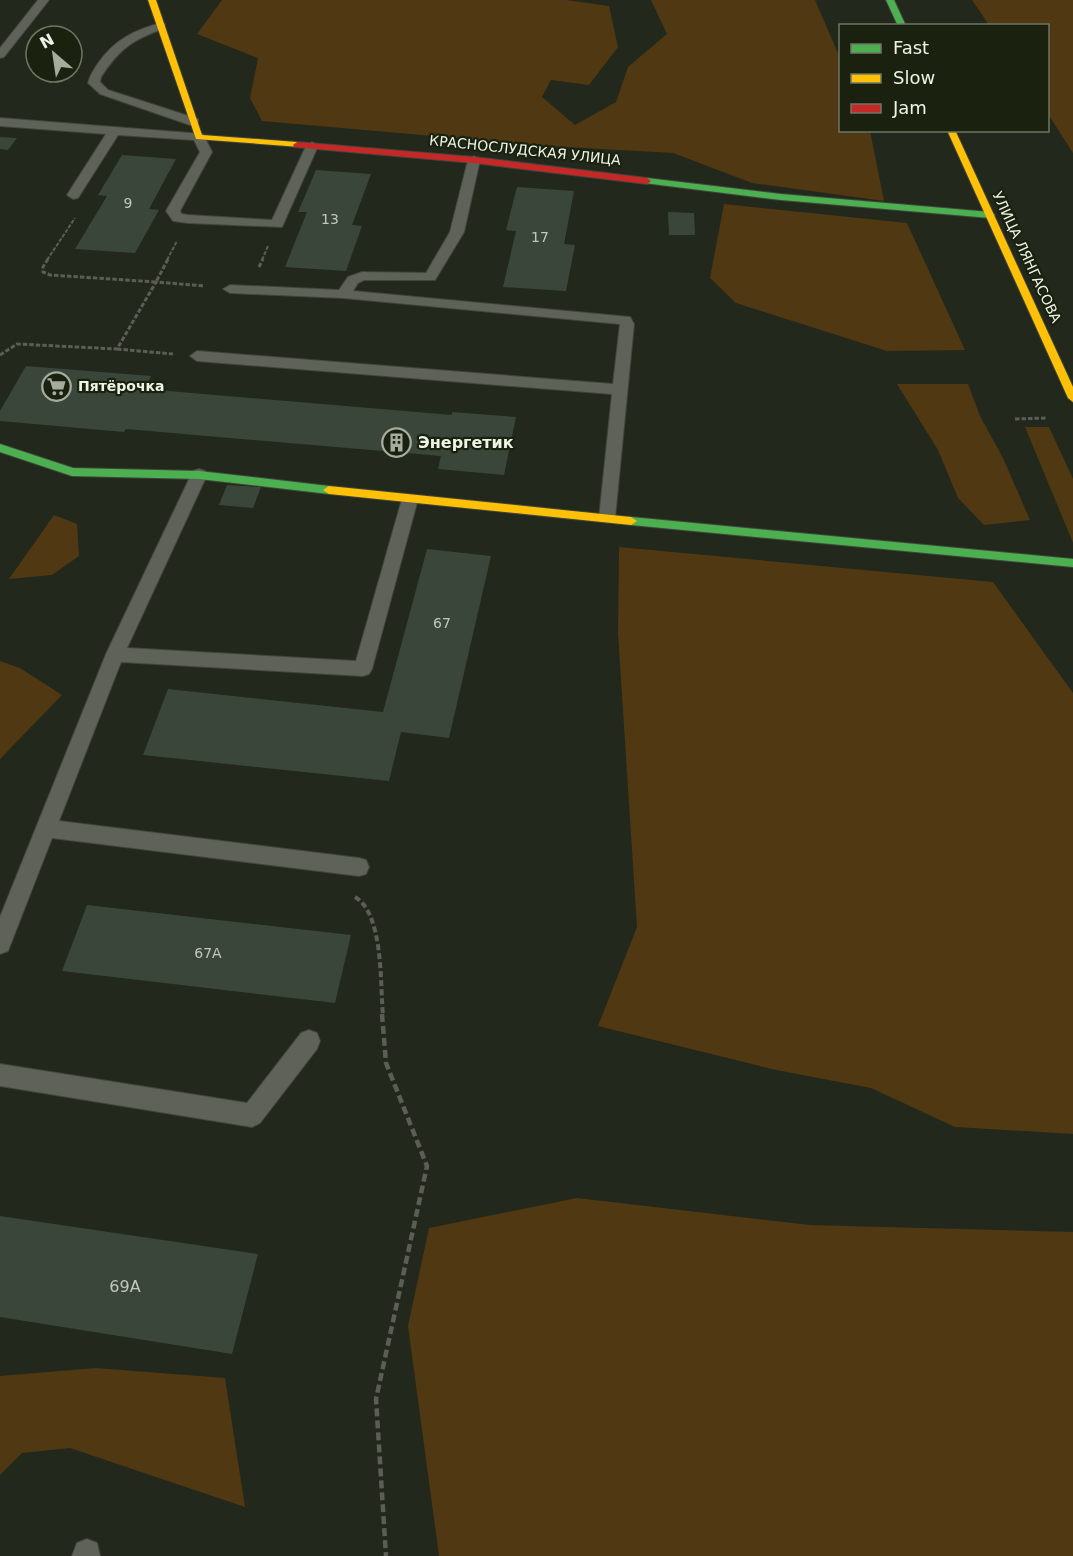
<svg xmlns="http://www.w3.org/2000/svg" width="1073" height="1556" font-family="'DejaVu Sans',sans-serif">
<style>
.green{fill:#4f3812}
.building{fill:#394639}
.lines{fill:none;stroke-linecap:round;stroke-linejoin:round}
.lane-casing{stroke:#41453c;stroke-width:2}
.fast-casing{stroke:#41453c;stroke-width:2}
.slow-casing{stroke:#41453c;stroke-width:2}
.jam-casing{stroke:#41453c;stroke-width:2}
.path-far3{stroke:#5a5e55;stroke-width:2;stroke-dasharray:4 1.5;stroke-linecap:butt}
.path-far2{stroke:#5a5e55;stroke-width:3;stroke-dasharray:4.5 2;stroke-linecap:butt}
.path-far1{stroke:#5a5e55;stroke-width:4;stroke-dasharray:6 3;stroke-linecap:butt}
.path{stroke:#5a5e55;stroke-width:4.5;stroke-dasharray:8 4;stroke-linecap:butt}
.lane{fill:#5e6259;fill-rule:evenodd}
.fast{fill:#4caf50;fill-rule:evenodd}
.slow{fill:#ffc107;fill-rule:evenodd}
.jam{fill:#c62828;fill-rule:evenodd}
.labels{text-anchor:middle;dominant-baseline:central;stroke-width:4.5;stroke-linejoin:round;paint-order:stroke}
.far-street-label{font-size:14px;fill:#edf3e6;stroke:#1a220f}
.number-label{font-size:14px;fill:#c0c8bb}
.far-poi-label{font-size:14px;font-weight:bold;fill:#edf3e6;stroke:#1a220f;text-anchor:start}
.poi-label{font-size:16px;font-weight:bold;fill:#edf3e6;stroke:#1a220f;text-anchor:start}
.near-number-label{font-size:16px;fill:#c0c8bb}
</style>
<rect width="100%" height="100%" fill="#23281c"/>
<path class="green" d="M222,0H566L609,6L618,47L589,85L551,80L542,97L575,125L616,102L628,67L667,34L651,0H815L840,58V130L870,131L884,201L752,183L673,153L548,146L262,121L250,98L258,58L197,34Z
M972,0H1073V153L1048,114V26L989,25Z
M724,204L907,223L965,350L887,351L736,303L710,278Z
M897,384H968L980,416L1003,458L1030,520L984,525L958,498L938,450Z
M1025,427H1049L1073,479V543Z
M54,515L77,524L79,556L52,575L9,579Z
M619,547L993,582L1073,693V1134L955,1127L871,1088L776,1070L598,1026L637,927L618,633Z
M0,661L20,668L62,695L0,759Z
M577,1198L810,1225L1073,1232V1556H439L408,1326L429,1228Z
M96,1368L225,1378L245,1507L70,1448L22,1453L0,1475V1376Z"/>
<path class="building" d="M0,137L17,138L8,150L0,149Z
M122,155L176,159L149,209L159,210L135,253L75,249L107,196L98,195Z
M316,170L371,174L352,225L362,226L346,271L285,267L307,212H298Z
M517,187L574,191L564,244L575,245L566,291L503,287L516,231L506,230Z
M668,212L694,213L695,235H669Z
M26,366L151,376L145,389L452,415V412L516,417L504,475L438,469L441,456L126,429L124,432L0,421V411Z
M227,485L261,487L253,508L219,505Z
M427,549L491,556L449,738L401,732L389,781L143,755L168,689L383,712Z
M87,905L351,935L335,1003L62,971Z
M0,1216L258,1254L232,1354L0,1317Z"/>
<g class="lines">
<defs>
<path id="lane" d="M38,0H49L4,57L0,58V48Z
M161,23L165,24V28C132,40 120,48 101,77L100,82L108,90L198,119V125H190L100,94L88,83C90,75 94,69 99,62C115,40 134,30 161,23Z
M0,118L203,134L212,152L180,211L182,214L188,215L272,220L306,146L312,142L318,146L282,227L188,223L173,221L166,211L200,152L194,140L118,135L78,198L73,199L67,195L106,134L0,126Z
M474,156L480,160L464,232L435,280H364L358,283L353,291L630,317L634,324L615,518L613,522H601L599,518L612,394L197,361L190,356L197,351L613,384L620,324L343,298L230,293L223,289L230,285L339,290L348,277L362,272L426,273L450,232L468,160Z
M199,469L205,471L207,475L127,648L356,661L402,499L404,495H416L418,499L372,669L369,674L363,676L121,662L59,821L359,858L366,860L369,867L366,874L359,876L52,838L8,951L0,954V917L106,654L191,475L193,471Z
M309,1030L317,1033L320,1041L317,1049L260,1123L252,1127L0,1086V1064L247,1103L301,1033Z
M87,1539L97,1543L100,1556H72L77,1543Z"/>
<path id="fast" d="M886,0H894L906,26H898Z
M647,178L781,194L990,212L995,215L990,218L781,200L644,183L643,181Z
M0,444L73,468L199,471L329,486L335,490L329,494L199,479L72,476L0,452Z
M631,517L1073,559V567L631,525L625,521Z"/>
<path id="slow" d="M148,0H156L202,135L297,142L301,145L300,147L196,139Z
M947,130H955L1073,387V402L1068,398Z
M329,486L631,517L637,521L631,525L329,494L323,490Z"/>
<path id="jam" d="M297,142L474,157L647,178L651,181L647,184L474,163L294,147L293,145Z"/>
</defs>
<use href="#lane" class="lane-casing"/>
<use href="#fast" class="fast-casing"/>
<use href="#slow" class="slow-casing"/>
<use href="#jam" class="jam-casing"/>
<path class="path-far3" d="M47,260L75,218
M167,260L177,241
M262,260L268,246"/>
<path class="path-far2" d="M48,259L43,267V272L50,275L156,282L168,259
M259,267L263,259
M117,349L173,354
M0,355L17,344L117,349L156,282L205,286
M1015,419L1046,418"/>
<path class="path-far1" d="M355,897C384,914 380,985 383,1016"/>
<path class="path" d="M382,1014L386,1063L427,1166L376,1399L386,1556"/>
<use href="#lane" class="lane"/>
<use href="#fast" class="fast"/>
<use href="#slow" class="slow"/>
<use href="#jam" class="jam"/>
</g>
<defs>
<symbol id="supermarket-ring" viewBox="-11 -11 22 22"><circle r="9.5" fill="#1a220f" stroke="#a6ac9f" stroke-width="1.5"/><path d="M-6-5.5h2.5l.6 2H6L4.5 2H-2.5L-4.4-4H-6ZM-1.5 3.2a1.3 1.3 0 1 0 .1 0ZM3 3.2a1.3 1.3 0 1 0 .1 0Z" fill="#a6ac9f"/></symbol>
<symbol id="building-ring" viewBox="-11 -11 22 22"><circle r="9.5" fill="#1a220f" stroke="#a6ac9f" stroke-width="1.5"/><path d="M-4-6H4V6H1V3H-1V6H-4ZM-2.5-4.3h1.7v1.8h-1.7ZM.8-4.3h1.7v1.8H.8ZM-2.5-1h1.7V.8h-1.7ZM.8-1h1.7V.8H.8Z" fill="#a6ac9f"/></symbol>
</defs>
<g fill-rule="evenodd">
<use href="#supermarket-ring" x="40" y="370" width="33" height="33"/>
<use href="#building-ring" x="380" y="426" width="33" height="33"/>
</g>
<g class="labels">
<g class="far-street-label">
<text transform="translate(525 150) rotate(6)">КРАСНОСЛУДСКАЯ УЛИЦА</text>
<text transform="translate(1027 257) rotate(65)">УЛИЦА ЛЯНГАСОВА</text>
</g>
<g class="number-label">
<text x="128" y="203">9</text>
<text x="330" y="219">13</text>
<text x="540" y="237">17</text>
<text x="442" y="623">67</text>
<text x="208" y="953">67А</text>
</g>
<g class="far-poi-label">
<text x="78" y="386">Пятёрочка</text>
</g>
<g class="poi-label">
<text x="418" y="442">Энергетик</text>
</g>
<g class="near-number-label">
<text x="125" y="1286">69А</text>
</g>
</g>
<rect x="839" y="24" width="210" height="108" fill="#1a220f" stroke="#6e7665" stroke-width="1.5"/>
<rect x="851" y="44" width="30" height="9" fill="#4caf50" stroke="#6e7665" stroke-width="1.5"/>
<text x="893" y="54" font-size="18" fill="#edf3e6">Fast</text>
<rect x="851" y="74" width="30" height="9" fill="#ffc107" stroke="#6e7665" stroke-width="1.5"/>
<text x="893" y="84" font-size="18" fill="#edf3e6">Slow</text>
<rect x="851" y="104" width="30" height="9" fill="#c62828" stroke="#6e7665" stroke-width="1.5"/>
<text x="893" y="114" font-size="18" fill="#edf3e6">Jam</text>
<g transform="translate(54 54) rotate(331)"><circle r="28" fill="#1a220f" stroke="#6e7665" stroke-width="1.5"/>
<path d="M0-4.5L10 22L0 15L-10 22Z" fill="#a6ac9f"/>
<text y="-9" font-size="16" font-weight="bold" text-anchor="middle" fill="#edf3e6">N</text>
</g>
</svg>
